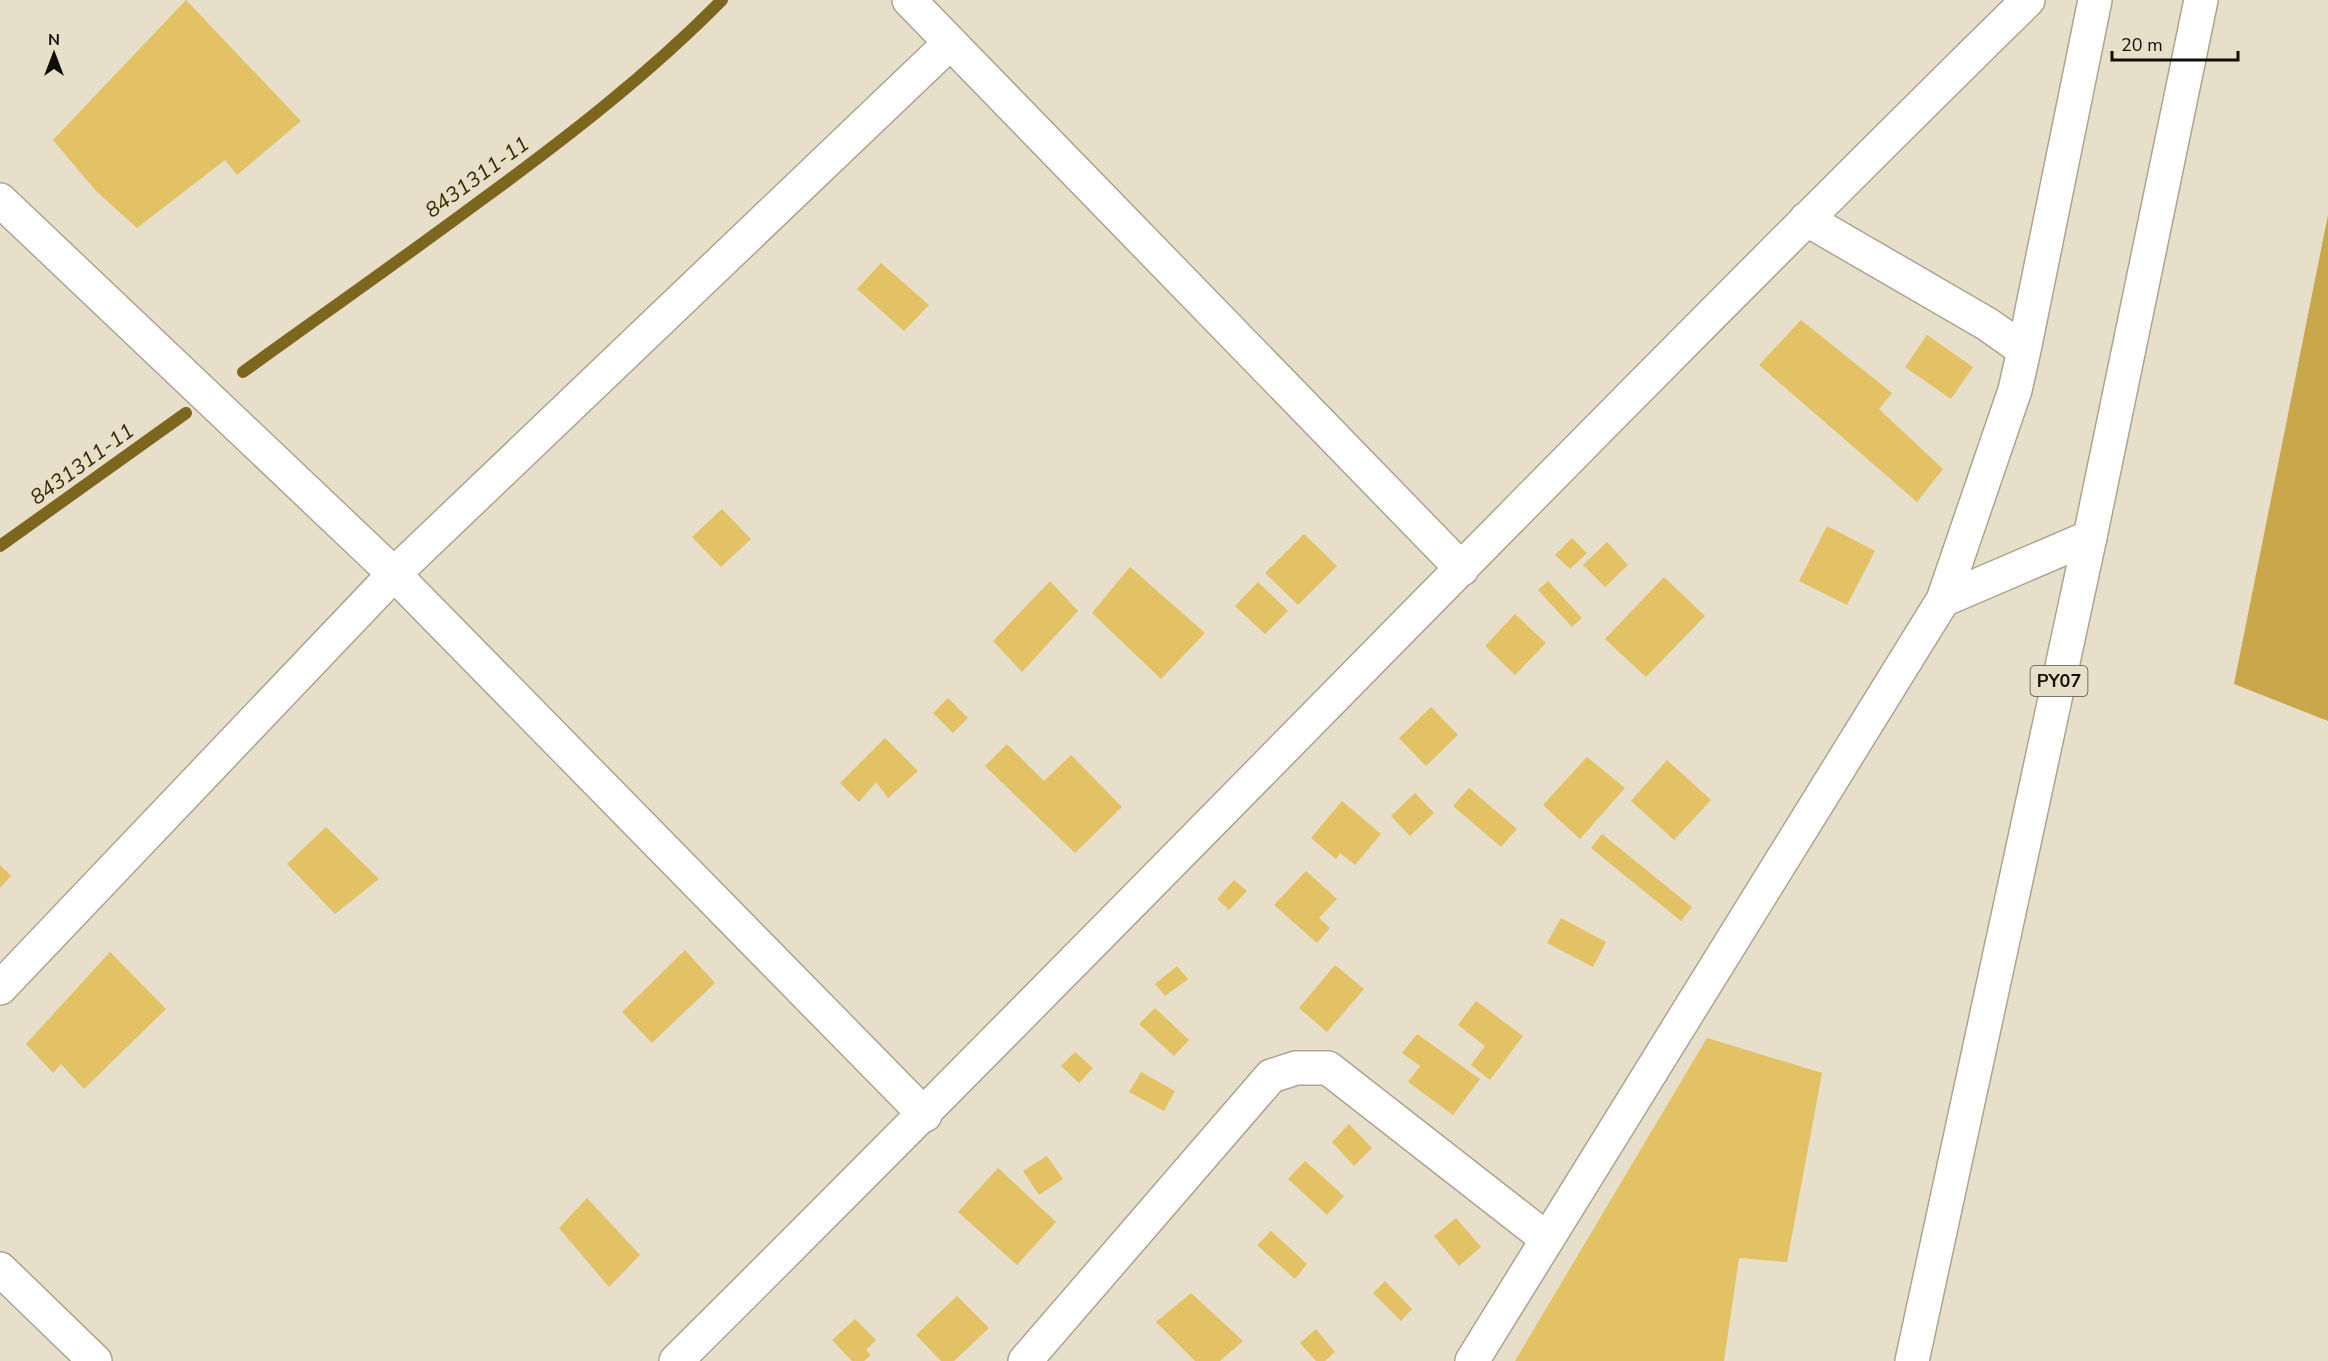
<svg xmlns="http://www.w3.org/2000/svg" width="2328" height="1361" font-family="'Nunito Sans',sans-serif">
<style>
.forest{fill:#c8a84a}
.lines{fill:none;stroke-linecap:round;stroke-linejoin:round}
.stream{stroke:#7d661e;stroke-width:12}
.building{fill:#e2c264}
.minor-casing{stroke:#aca490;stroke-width:36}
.trunk-casing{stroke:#aca490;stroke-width:36}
.minor{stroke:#fff;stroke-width:33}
.trunk{stroke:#fff;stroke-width:33}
.labels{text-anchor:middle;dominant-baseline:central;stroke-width:4.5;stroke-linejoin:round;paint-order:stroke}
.shield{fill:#e7dfc9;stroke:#514d41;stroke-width:1.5}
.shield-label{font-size:18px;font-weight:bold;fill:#110e07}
.water-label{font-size:21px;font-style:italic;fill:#382b01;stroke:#e7dfc9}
</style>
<rect width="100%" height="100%" fill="#e7dfc9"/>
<path class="forest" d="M2328,215V721L2234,684Z"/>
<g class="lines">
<path class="stream" d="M243,372C322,315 402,259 480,201C565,139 648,75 722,0
M0,546L186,413"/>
</g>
<path class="building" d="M186,0L301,121L237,175L225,160L137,228L96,191L53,140Z
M881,263L929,305L904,331L857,289Z
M1801,320L1892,393L1879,409L1943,469L1917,502L1759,365Z
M1927,335L1973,367L1951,399L1905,367Z
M722,509L751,539L721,567L692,537Z
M1827,526L1875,551L1847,605L1799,581Z
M1304,534L1337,566L1298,605L1265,573Z
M1572,538L1587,553L1570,569L1555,555Z
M1607,542L1628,565L1605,587L1583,565Z
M1130,567L1205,633L1161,679L1092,613Z
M1664,577L1705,616L1646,677L1605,639Z
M1050,581L1078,611L1022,672L993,641Z
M1548,581L1582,618L1572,627L1538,590Z
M1258,582L1288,611L1265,634L1235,606Z
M1515,614L1546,643L1515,675L1485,646Z
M948,698L968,718L953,733L933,713Z
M1431,707L1458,735L1426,766L1399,738Z
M885,738L918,771L888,798L876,782L859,802L840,783Z
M1007,744L1044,781L1071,755L1122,807L1075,853L985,766Z
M1587,757L1625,788L1580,839L1543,805Z
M1667,760L1711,800L1674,840L1631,801Z
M1469,788L1517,829L1501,847L1453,806Z
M1415,793L1434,813L1410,836L1391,816Z
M1342,801L1381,834L1355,865L1340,853L1336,859L1311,838Z
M326,827L379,879L335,914L287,864Z
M1602,834L1692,907L1681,921L1591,848Z
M0,865L11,876L0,888Z
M1306,871L1337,899L1319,918L1330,928L1317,943L1274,905Z
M1234,880L1247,891L1229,910L1217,899Z
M1561,918L1606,942L1593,967L1547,943Z
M685,950L715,983L652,1043L622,1012Z
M110,952L166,1009L84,1089L61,1064L53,1073L26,1044Z
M1335,965L1364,989L1327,1032L1299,1008Z
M1177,966L1188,979L1165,996L1155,984Z
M1476,1001L1523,1036L1490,1080L1471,1065L1485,1046L1458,1025Z
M1155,1008L1189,1040L1174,1056L1139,1024Z
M1417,1034L1480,1079L1453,1115L1408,1082L1420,1066L1402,1053Z
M1707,1038L1822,1073L1787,1262L1739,1258L1724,1361H1515Z
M1075,1052L1093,1068L1079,1083L1061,1066Z
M1141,1072L1175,1091L1164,1111L1129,1092Z
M1349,1124L1372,1148L1354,1166L1332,1142Z
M1047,1156L1063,1179L1039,1195L1023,1171Z
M1305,1161L1344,1196L1327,1215L1288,1179Z
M998,1168L1056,1222L1017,1265L958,1212Z
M587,1198L640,1255L609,1287L559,1228Z
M1456,1218L1481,1247L1459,1266L1434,1236Z
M1271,1231L1307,1264L1295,1279L1257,1245Z
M1385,1281L1412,1309L1401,1321L1373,1293Z
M1191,1293L1243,1341L1220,1361H1195L1156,1322Z
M957,1296L989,1328L954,1361H941L916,1335Z
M855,1319L876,1340L866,1350L871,1355L864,1361H852L832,1340Z
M1316,1329L1335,1352L1325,1361H1316L1300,1343Z"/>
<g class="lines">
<defs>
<path id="minor" d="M909,0L1462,569
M0,200L394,574L925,1115
M1806,219L1987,324L2024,350L2015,390L1943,600
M2024,350L2095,0
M0,988L394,574L950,43
M0,1269L95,1361
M676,1361C1130,911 1572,448 2028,0
M1025,1361L1271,1076L1296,1068H1328L1547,1239
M1472,1361L1943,600L2090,537"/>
<path id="trunk" d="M1912,1361L2090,537L2201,0"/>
</defs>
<use href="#minor" class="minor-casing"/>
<use href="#trunk" class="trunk-casing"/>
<use href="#minor" class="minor"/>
<use href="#trunk" class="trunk"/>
</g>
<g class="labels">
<rect class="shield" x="2030.5" y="666" width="57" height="30" rx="4.5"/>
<g class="shield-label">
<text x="2059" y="681">PY07</text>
</g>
<g class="water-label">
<text transform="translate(477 177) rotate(-36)">8431311-11</text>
<text transform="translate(82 464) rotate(-36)">8431311-11</text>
</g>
</g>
<g transform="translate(54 54)" stroke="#e7dfc9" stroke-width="4.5" paint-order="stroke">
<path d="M0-4.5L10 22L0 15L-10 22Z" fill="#110e07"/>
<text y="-9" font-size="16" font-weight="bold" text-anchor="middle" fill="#110e07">N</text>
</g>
<path d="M2112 51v9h126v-9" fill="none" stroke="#110e07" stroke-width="3"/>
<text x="2121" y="51" font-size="18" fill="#110e07" stroke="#e7dfc9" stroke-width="4.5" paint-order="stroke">20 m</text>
</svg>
